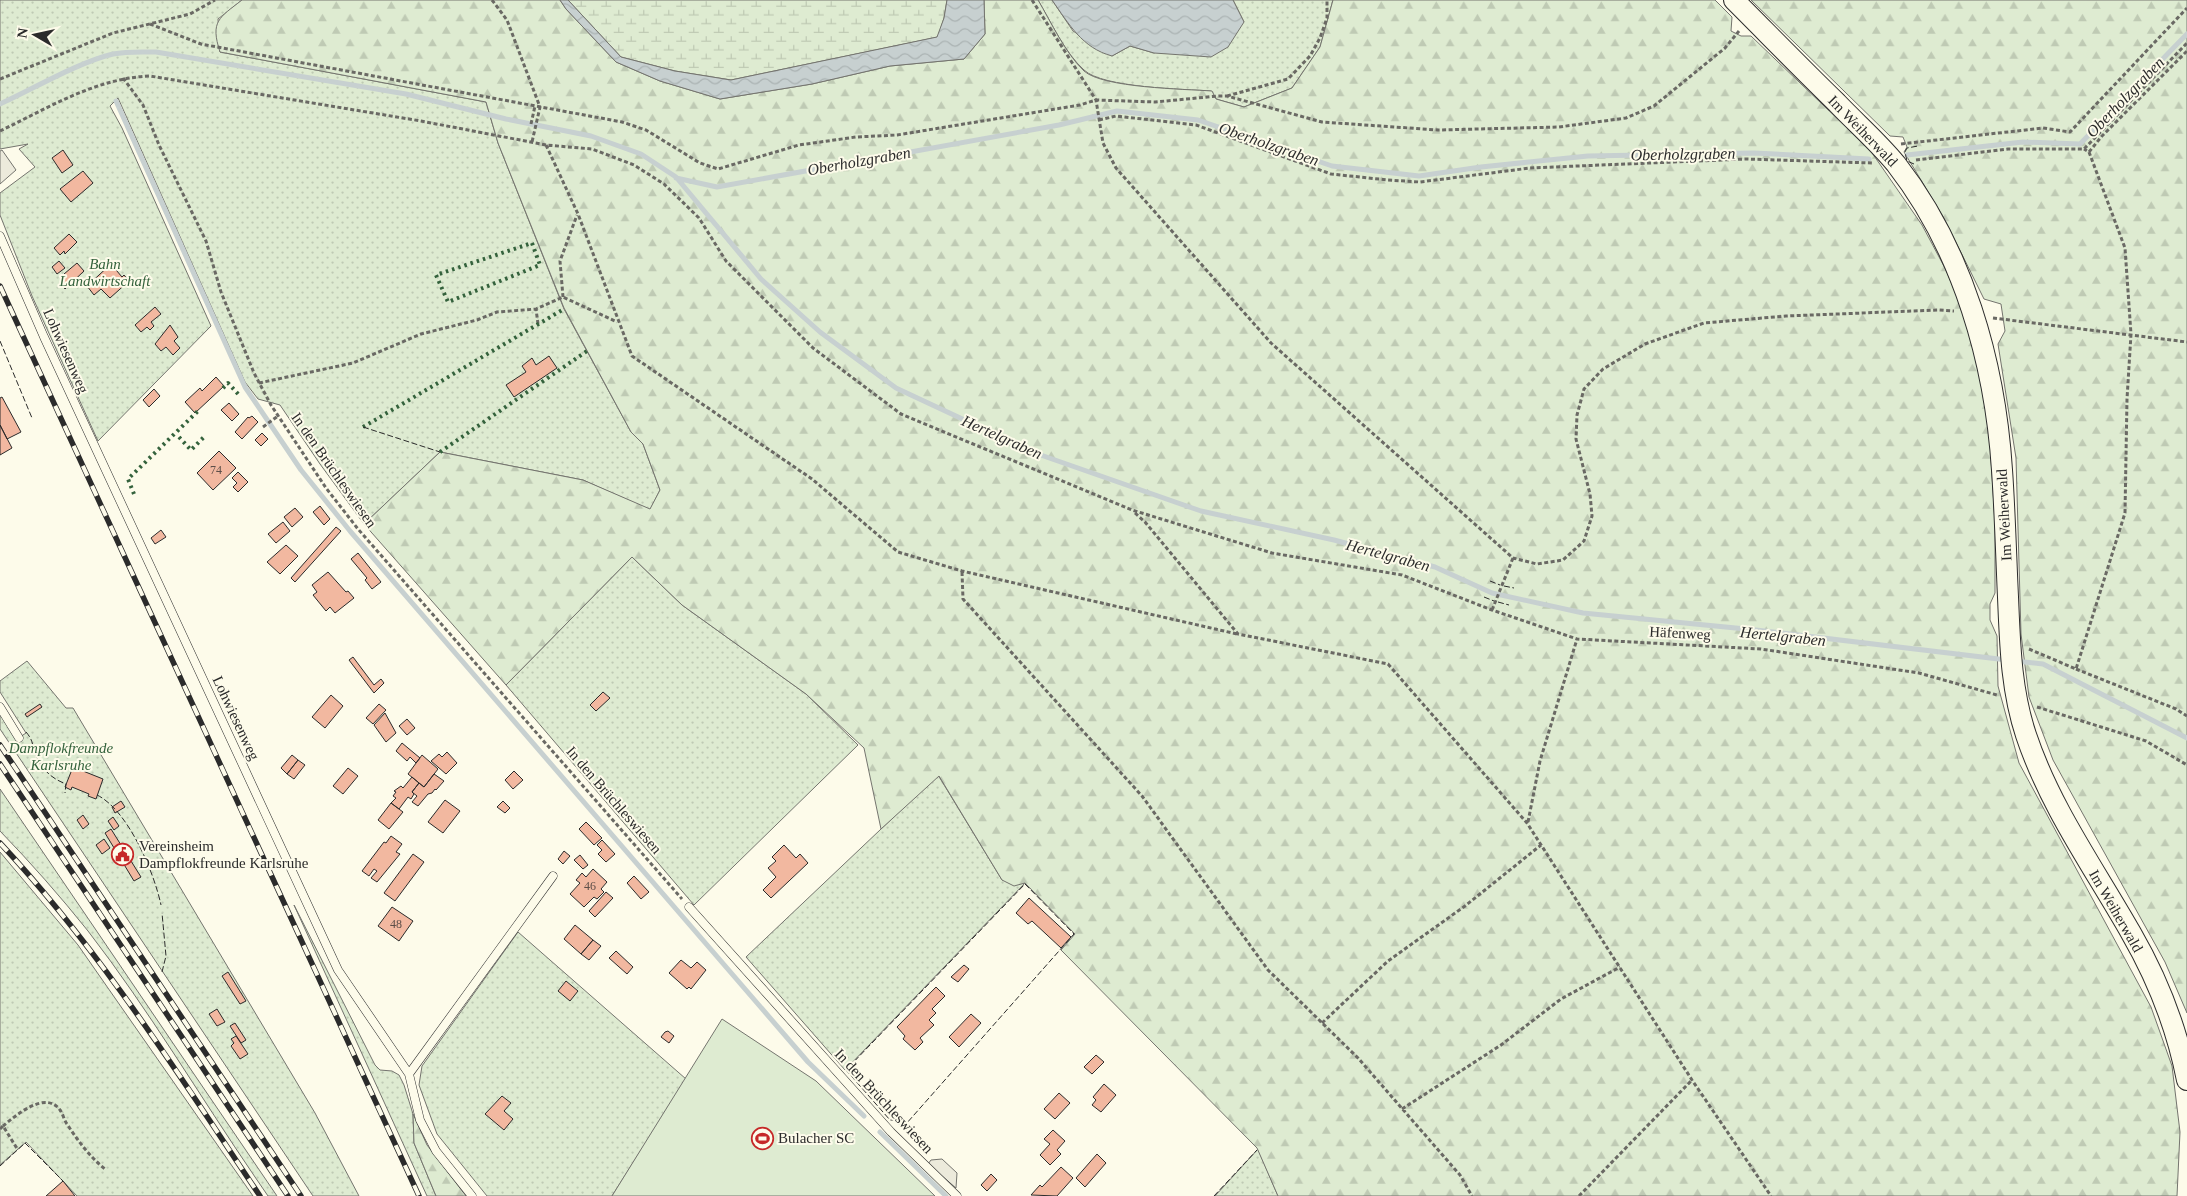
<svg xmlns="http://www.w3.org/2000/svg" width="2187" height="1196" font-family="Georgia,serif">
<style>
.green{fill:url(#green-dots);stroke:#74746e}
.forest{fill:url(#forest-firs);stroke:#74746e}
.wetland{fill:url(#wetland-marsh);stroke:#74746e}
.pitch{fill:#deebd1;stroke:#74746e}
.parking{fill:#eceadb;stroke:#74746e}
.water{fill:url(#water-waves);stroke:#74746e}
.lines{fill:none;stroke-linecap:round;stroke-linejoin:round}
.stream{stroke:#c7d0d0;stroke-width:5}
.building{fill:#f2b8a0;stroke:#2b2b2b}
.service-casing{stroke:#2b2b2b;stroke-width:9}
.tertiary-casing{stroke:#2b2b2b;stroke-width:22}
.path{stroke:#6a6964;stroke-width:3;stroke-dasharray:4 2.5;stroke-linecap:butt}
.service{stroke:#fdfbea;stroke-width:8}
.tertiary{stroke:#fdfbea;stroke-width:20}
.rail-casing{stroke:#2b2b2b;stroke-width:5.5}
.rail{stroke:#fdfbea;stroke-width:4;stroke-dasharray:11;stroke-linecap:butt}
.hedge{stroke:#34623c;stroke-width:4;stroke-dasharray:2.5 4;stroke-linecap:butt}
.fence{stroke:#2b2b2b;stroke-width:1;stroke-dasharray:6 2.5;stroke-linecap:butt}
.labels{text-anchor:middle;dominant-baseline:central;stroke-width:4;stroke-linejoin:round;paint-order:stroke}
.number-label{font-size:12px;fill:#5d4e48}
.street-label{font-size:15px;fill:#2b2b2b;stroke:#fdfbea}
.park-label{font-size:15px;font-style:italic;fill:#34623c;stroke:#fdfbea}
.poi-label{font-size:15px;fill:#2b2b2b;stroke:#fdfbea;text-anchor:start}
.water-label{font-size:16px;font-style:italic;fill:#2b2b2b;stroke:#fdfbea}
</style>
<defs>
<pattern id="green-dots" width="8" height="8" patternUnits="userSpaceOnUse" patternTransform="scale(1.25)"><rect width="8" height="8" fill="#deebd1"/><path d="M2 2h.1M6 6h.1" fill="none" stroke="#bfcab4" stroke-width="1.8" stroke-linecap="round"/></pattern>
<pattern id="forest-firs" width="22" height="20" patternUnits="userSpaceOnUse" patternTransform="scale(1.25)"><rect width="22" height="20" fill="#deebd1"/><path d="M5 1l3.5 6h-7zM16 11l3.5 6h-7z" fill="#bfcab4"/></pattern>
<pattern id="wetland-marsh" width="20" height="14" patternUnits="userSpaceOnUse" patternTransform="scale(1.25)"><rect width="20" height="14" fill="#deebd1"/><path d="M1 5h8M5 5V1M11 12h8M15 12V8" fill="none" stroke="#bfcab4"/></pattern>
<pattern id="water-waves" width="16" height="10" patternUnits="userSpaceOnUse" patternTransform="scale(1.25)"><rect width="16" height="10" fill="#c7d0d0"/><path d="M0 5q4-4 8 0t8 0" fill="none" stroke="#abb3b3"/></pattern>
</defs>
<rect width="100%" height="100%" fill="#fdfbea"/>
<path class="green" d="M0,0H242L218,19L220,52L486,102L498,143L564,309L631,432L643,444L660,490L650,510L583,480L440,452L364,524L320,464L280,405L258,399L245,382L118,98L110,106L122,128L211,326L98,441L32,296L0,215V193L35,167L19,149L28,144L0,149Z
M1038,0H1052L1073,31L1112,56L1130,46L1154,53L1244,22L1233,0H1333L1320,47L1292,88L1244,107L1216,99L1211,91C1184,89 1103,88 1084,70C1065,53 1051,22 1038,0Z
M632,557L682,605L806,694L858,745L694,905L506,685Z
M27,661L66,708H73L315,1113L359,1196H313L0,729V713L17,739L26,733L0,692V681Z
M938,775L1002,880L1025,883L845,1070L746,957Z
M0,789L277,1196H268L255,1177C199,1095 149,1010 88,931C60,896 31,863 0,831Z
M0,852L78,945L253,1196H77L26,1142L0,1165Z
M294,905L375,1065L380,1070L392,1071L399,1075L404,1085L413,1114L414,1143L436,1196H427Z
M518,932L686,1079L612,1196H487L437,1134L419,1085L422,1066Z
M1258,1149L1278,1196H1215Z"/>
<path class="forest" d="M242,0H560L566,9L616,62L660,81L720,99L812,84L890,66L964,59L985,34L984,0H1038C1051,22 1065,53 1084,71C1103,88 1184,89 1212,91L1216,99L1244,107L1292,88L1320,47L1333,0H1715L1732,17L1731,31L1741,36H1751L1870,150L1922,225L1946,270L1970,327L1988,410L1995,523V593L1990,604V620L1997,636L1998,686L2019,763L2151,1007L2172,1066L2180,1132L2177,1196H1278L1257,1148L1061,950L1075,934L1025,883L1014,886L1002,880L939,776L881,829L864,748L806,694L682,605L632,557L506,685L364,524L440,452L583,480L650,509L660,490L643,444L631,432L564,308L498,143L486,102L220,52C210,21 219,18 242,0Z
M1751,0H2187V1013L2165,962L2053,760L2029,697L2021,634L2016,458L1998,344L2005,331L2001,304L1984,299L1944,218L1904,152L1907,147L1903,137L1890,136Z
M413,1114L427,1145L466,1196H436L414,1143Z"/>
<path class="wetland" d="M568,0H947L944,18L938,37L731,80L675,71L621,57Z"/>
<path class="pitch" d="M722,1019L816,1081L935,1196H612Z"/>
<path class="parking" d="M2,150L16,170L0,184V151Z
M942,1159L957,1173L956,1188L928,1164L931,1160Z"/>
<path class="water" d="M560,0H568L621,57L675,71L731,80L937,37L944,18L947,0H984L985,34L964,59L890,66L812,84L720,99L660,81L616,62L566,9Z
M1052,0H1233L1244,22L1228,47L1211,57L1154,53L1130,46L1112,56C1082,48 1069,24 1052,0Z"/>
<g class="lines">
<path class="stream" d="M116,101L245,387L301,470L350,531L808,1062L864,1116
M0,104C33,89 79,62 113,54C128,51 142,52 156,52L406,94L506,119L591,136L641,154L676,177L761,279L820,332L896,388L1035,453L1201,511L1334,540L1435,567L1492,593L1583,613L1756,630L2007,660
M1907,155L2023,142L2080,144L2187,34
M676,178L717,187L1059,125L1117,111L1198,120L1332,166L1419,176L1481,167L1588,156L1754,153L1869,159
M2015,661L2043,664L2187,738
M880,1132L946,1196"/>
</g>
<path class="building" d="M63,150L73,165L62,173L52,158Z
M83,171L93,183L71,202L60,189Z
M69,234L77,242L65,254L64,251L60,255L54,248Z
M59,261L65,268L57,274L52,267Z
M77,263L84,271L65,289L60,282L65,278L64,274Z
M111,264L122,277L124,275L129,281L110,298L101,289L94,295L87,286Z
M155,307L161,314L151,322L154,326L150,330L147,327L141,332L135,325Z
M170,325L178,337L174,341L180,348L173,355L166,347L161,351L155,344Z
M549,356L557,368L514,397L506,385L526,372L522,366L532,358L536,365Z
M216,377L224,386L195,413L185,402L200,388L202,391Z
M154,389L160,396L149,407L143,400Z
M2,397L21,432L7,439L0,425V398Z
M229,403L239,414L232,421L221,410Z
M252,416L258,422L242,439L235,432L248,417L249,418Z
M0,425L12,448L0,455Z
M262,433L268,439L261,446L255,440Z
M219,451L236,468L213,490L197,473Z
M238,472L248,482L238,492L233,487L237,483L232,478Z
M320,506L330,519L324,525L313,512Z
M295,508L303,517L292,527L284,517Z
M283,522L290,531L276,543L268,534Z
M336,527L341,531L295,582L291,578Z
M161,530L166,537L155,544L151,538Z
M286,545L298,556L280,574L267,562Z
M358,553L381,582L372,589L365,580L367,578L351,559Z
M328,572L346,592L348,591L354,598L335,613L330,607L326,611L313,595L317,592L312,585Z
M353,657L374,685L381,679L384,683L374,693L349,660Z
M603,692L610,698L596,711L590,705Z
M331,695L343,706L325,728L312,717Z
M40,704L42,707L27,717L25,714Z
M379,704L386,710L373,724L366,718Z
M385,713L396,733L386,742L374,725Z
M407,719L415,728L407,735L399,726Z
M402,743L420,758L416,763L410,757L407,761L396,751Z
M447,752L457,763L446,774L431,761L439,754L442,757Z
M292,755L298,760L287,774L281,768Z
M422,755L438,769L424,787L408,774Z
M298,760L305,765L294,779L287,774Z
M73,767L103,779L96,799L88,796L89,794L72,787L71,790L65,787Z
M348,768L358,776L343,794L333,786Z
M514,771L523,780L513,789L505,780Z
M434,774L444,781L436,790L435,789L432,793L428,794L418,806L412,802L417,796L412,792L419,783L424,787Z
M412,777L419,783L412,792L414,794L411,799L408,797L399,809L391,803L396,798L393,796L396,792L394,791L401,786L403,788Z
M445,800L460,811L443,833L428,822Z
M121,801L125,807L115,813L112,807Z
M503,801L510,808L505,813L497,807Z
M391,803L403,812L389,829L378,820Z
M83,815L89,824L83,829L77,820Z
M113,817L119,826L114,830L108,821Z
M586,822L602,838L594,845L579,829Z
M111,829L141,877L134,881L105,833Z
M391,836L402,844L396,852L400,854L377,882L371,878L377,871L374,869L369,876L362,871L384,842L386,843Z
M104,839L110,848L102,854L96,845Z
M602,840L615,854L606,862L598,854L602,850L597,845Z
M784,845L796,858L800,854L808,863L771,898L763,890L776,877L768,868L776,861L772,857Z
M564,851L570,856L563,864L558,859Z
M413,854L424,862L395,901L384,893Z
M580,855L588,865L583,869L574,860Z
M593,869L607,882L601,889L604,892L597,899L594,897L584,907L570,894L580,883L576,880L582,873L586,877Z
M634,876L649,892L641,899L627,883Z
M606,892L613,898L595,917L589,911Z
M1029,898L1071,937L1061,948L1032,921L1028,924L1016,913Z
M392,907L413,921L399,941L378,926Z
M575,925L593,940L581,954L564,939Z
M593,940L601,946L589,960L581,954Z
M616,951L633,967L627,974L609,958Z
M681,960L691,968L697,962L706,970L691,989L689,987L687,989L669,973Z
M964,965L969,969L958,982L951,977Z
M228,972L246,1001L240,1004L222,976Z
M566,981L578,991L570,1001L558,991Z
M936,987L945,996L932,1009L936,1013L929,1020L934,1025L920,1038L923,1042L915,1050L903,1039L905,1036L897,1027Z
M217,1009L225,1022L217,1026L209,1014Z
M971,1014L981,1023L959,1047L949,1037Z
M235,1023L246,1040L241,1043L230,1026Z
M668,1031L674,1036L669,1043L661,1037L665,1032Z
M236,1036L248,1054L240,1059L231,1046L234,1043L231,1039Z
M1096,1055L1104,1062L1092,1074L1084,1067Z
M1104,1084L1116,1095L1101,1112L1092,1105L1096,1100L1093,1097Z
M1059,1093L1070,1103L1055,1119L1044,1109Z
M502,1096L511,1103L504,1111L513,1119L504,1130L485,1114Z
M1053,1130L1065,1141L1057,1150L1061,1154L1050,1165L1040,1155L1050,1144L1044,1139Z
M1097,1154L1106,1163L1085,1187L1076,1178Z
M1061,1167L1073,1178L1057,1196L1031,1195L1040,1185L1042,1187Z
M991,1174L997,1180L987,1191L981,1185Z
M63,1181L75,1196H46Z"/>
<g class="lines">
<defs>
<path id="service" d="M0,236L44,337L338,970L409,1074L420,1120L436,1151L472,1196
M0,707L19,738
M689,907L891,1132L957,1196
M409,1074L553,876"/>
<path id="tertiary" d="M1734,0C1768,34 1802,69 1837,103C1856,123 1878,142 1896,164C1963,250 1995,362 2002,470C2005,512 2006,555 2008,597C2010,644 2011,690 2026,735C2050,807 2094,868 2131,933C2157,978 2177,1029 2187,1080"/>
</defs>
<use href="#service" class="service-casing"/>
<use href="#tertiary" class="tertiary-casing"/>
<path class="path" d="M492,0L507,20L540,107L532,142
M1032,0L1096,100L1103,143L1116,168L1271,343L1513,558L1537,564L1563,560L1584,541L1592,516L1590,494L1576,439L1577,415L1584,389L1603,369L1645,344L1704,323L1786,316L1939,310L1954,311
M150,24L201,44L622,122L646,130L700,163L718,169L799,145L856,137L897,135L1080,105L1096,100L1155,102L1218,96H1227L1322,122L1438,130L1559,127L1626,118L1654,106L1725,48L1739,31
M123,78L143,105L159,145L206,241L221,292L254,373L271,405L326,488L358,529L682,899
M0,79L113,33L190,14L215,0
M1227,96L1288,79L1310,56L1320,38L1327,18V0
M1099,120L1116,116L1196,125L1331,174L1388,180L1420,182L1530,168L1746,159L1872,163
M531,124L535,106
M0,131C48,108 96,78 150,76L421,121L546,145L592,149L634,165L664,184L699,218L726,261L813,348L901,414L1132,510L1272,553L1402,575L1492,610L1577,639L1761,649L1919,673L1997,695
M1901,144L2043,128L2070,132L2187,8
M546,145L578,214L632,356L812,479L898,552L962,571L1237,634
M2089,152L2102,136L2187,51
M1916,160L2008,149H2084L2187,43
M563,297L560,261L577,215
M1993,318L2187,342
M538,324L536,309L563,297L617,322
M259,383L353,363L421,334L477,320L497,312L536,309
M263,427L278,416
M1135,513L1145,522L1238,634L1388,664L1527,823L1692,1080L1771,1196
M962,572L963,599L1142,796L1268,970L1358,1058L1460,1175L1472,1196
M1492,610L1513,558
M2029,649L2076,669L2125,513L2127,399L2131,334L2125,248L2089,152L2084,149
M2076,669L2176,709L2187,716
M2037,707L2146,741L2187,765
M1528,822L1540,761L1577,639
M1322,1023L1388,961L1465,906L1541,845
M1402,1109L1501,1045L1561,999L1620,967
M3,1126C16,1115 46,1090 60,1110C63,1114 64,1120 67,1124C78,1141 90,1157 105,1169
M0,1129L3,1126L18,1150
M1579,1196L1692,1080"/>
<use href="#service" class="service"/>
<use href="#tertiary" class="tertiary"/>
<defs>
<path id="rail" d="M0,286L419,1196
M0,745L301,1196
M0,764L288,1196
M0,843C100,950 179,1075 260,1196"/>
</defs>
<use href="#rail" class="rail-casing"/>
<use href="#rail" class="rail"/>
<path class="hedge" d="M532,243L540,265L448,302L436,275Z
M223,388L228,383L239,395
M363,427L564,309
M179,437L191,450L205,436
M440,452L587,351
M134,494L128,479L199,410"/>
<path class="fence" d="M1914,164L1907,161L1905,152L1907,148L1918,146
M0,341L32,418
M363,427L440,452
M1490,581L1500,585
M1504,586L1514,588
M1484,597L1494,601
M1498,602L1509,605
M26,732C32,739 32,742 34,750C39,767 50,778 66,784L65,793
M97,795C128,810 154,872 161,905
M1025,884L1074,934L906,1124L903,1129L895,1120H890L846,1070Z
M162,972L166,956L162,913
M0,1166L25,1143L63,1181
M1214,1196L1257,1150"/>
</g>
<defs>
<symbol id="civic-ring" viewBox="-11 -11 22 22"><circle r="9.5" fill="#fdfbea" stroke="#c62828" stroke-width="1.5"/><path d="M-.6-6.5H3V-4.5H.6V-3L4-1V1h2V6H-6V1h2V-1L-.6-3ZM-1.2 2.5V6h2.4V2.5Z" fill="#c62828"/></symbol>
<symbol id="stadium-ring" viewBox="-11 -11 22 22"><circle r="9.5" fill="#fdfbea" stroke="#c62828" stroke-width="1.5"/><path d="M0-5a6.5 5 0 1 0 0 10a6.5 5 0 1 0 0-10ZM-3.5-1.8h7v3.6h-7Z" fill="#c62828"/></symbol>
</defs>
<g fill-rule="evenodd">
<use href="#civic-ring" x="110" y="842" width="25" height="25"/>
<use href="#stadium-ring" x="750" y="1126" width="25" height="25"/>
</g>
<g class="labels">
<g class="number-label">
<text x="216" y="470">74</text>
<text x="590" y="886">46</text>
<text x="396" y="924">48</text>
</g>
<g class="street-label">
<text transform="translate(1863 131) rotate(46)">Im Weiherwald</text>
<text transform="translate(66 351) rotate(66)">Lohwiesenweg</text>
<text transform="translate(334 470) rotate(55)">In den Brüchleswiesen</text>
<text transform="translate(2004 515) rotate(-93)">Im Weiherwald</text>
<text transform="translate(1680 633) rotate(3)">Häfenweg</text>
<text transform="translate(236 718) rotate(65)">Lohwiesenweg</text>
<text transform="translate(614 800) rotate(49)">In den Brüchleswiesen</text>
<text transform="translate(2116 911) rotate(60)">Im Weiherwald</text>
<text transform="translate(884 1101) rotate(47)">In den Brüchleswiesen</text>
</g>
<g class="park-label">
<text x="105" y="264">Bahn<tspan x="105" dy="17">Landwirtschaft</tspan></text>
<text x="61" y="748">Dampflokfreunde<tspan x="61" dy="17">Karlsruhe</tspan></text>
</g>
<g class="poi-label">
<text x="139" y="846">Vereinsheim<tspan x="139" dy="17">Dampflokfreunde Karlsruhe</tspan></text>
<text x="778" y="1138">Bulacher SC</text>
</g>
<g class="water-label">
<text transform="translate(2125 97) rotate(-46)">Oberholzgraben</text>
<text transform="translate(1269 144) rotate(19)">Oberholzgraben</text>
<text transform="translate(1683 154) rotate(-1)">Oberholzgraben</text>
<text transform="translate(859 161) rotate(-10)">Oberholzgraben</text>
<text transform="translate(1002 437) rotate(24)">Hertelgraben</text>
<text transform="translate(1388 555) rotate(15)">Hertelgraben</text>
<text transform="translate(1783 636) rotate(6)">Hertelgraben</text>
</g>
</g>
<g transform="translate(35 35) rotate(279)" stroke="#fdfbea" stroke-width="4" paint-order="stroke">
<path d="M0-4L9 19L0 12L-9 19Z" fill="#2b2b2b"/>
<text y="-8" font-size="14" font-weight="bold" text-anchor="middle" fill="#2b2b2b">N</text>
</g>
</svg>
